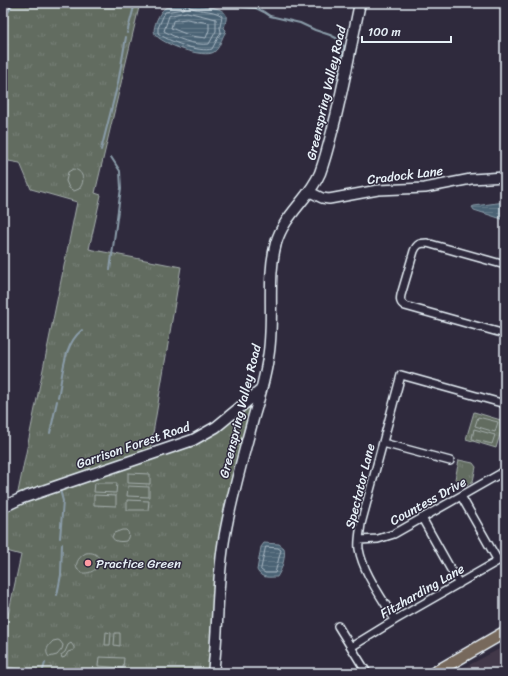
<svg xmlns="http://www.w3.org/2000/svg" width="508" height="676" font-family="Sriracha,sans-serif">
<style>
.built{fill:#433849}
.grass{fill:url(#grass-tufts);stroke:#a5aeac}
.garden{fill:#626c61;stroke:#a5aeac}
.water{fill:url(#water-rules);stroke:#8a9ca9}
.lines{fill:none;stroke-linecap:round;stroke-linejoin:round}
.shore{stroke:#a9b8c4;stroke-width:1}
.stream{stroke:#8a9ca9;stroke-width:2}
.minor-casing{stroke:#e8f1f8;stroke-width:10}
.tertiary-casing{stroke:#e8f1f8;stroke-width:12}
.secondary-casing{stroke:#e8f1f8;stroke-width:13}
.primary-casing{stroke:#e8f1f8;stroke-width:14}
.minor{stroke:#2f2a3d;stroke-width:7}
.tertiary{stroke:#2f2a3d;stroke-width:9}
.secondary{stroke:#2f2a3d;stroke-width:10}
.primary{stroke:#77695c;stroke-width:11}
.poi-dot{fill:#ff9aa2;stroke:#2f2a3d;stroke-width:1.5}
.labels{text-anchor:middle;dominant-baseline:central;stroke-width:3;stroke-linejoin:round;paint-order:stroke}
.street-label{font-size:13px;fill:#e8f1f8;stroke:#2f2a3d}
.poi-label{font-size:13px;fill:#e8f1f8;stroke:#2f2a3d;text-anchor:start}
</style>
<defs>
<pattern id="grass-tufts" width="24" height="20" patternUnits="userSpaceOnUse"><rect width="24" height="20" fill="#626c61"/><path d="M3 7l-1-3M5 7V3M7 7l1-3M15 17l-1-3M17 17v-4M19 17l1-3" fill="none" stroke="#788178"/></pattern>
<pattern id="water-rules" width="6" height="5" patternUnits="userSpaceOnUse"><rect width="6" height="5" fill="#4b6375"/><path d="M0 2.5h6" fill="none" stroke="#657a89"/></pattern>
</defs>
<rect width="100%" height="100%" fill="#2f2a3d"/>
<filter id="ink" filterUnits="userSpaceOnUse"><feTurbulence type="fractalNoise" baseFrequency=".025" numOctaves="2"/><feDisplacementMap in="SourceGraphic" scale="8" xChannelSelector="R" yChannelSelector="G"/><feConvolveMatrix kernelMatrix="1 2 1 2 8 2 1 2 1" color-interpolation-filters="sRGB"/></filter>
<g filter="url(#ink)">
<path class="built" d="M505,646V673H454Z"/>
<path class="grass" d="M3,3H140L95,193L101,195L89,249L181,267L149,457L246,408L252,409L231,490L210,673H36L3,666V639L21,555L3,550V504L17,497L77,202L31,189L20,163L3,160Z
M474,412L504,421L496,448L466,439Z
M459,460L473,463L476,467L473,481L467,485L461,481L455,479Z"/>
<path class="garden" d="M73,169C83,170 86,181 79,189L74,191L69,188L66,181L68,172Z
M478,417L498,422L495,432L475,426Z
M474,429L495,435L492,444L472,439Z
M128,473L150,474V484L128,483Z
M95,483H117L116,493L94,492Z
M128,486L149,487V497L127,496Z
M94,495L116,496V506L94,505Z
M127,500L149,501L148,510H127Z
M122,530H126C130,533 129,537 126,541C121,542 114,542 112,537L114,533Z
M86,553C106,550 102,575 82,573L77,569C75,562 80,556 86,553Z
M106,632L111,633L110,645H105Z
M115,633H120V646L114,645Z
M58,640L60,641L63,645L62,649L57,655L49,657C44,651 48,646 53,641Z
M71,643L74,647V650L68,652L65,657L62,658L61,655L65,652L68,645Z
M99,657L124,658L123,668L98,666Z
M99,670L124,671L123,673H99Z"/>
<path class="water" d="M184,5C192,5 222,5 226,15C227,19 225,24 224,28L226,30L225,33C221,39 220,48 214,52C204,59 161,44 155,34C153,30 155,26 156,22C163,5 167,6 184,5Z
M505,202V220L474,210L472,207L474,206Z
M264,543L279,544L284,548C286,556 282,570 277,577C269,577 261,579 257,570L261,547Z"/>
<g class="lines">
<path class="shore" d="M187,5C196,13 212,8 222,16L220,27L221,32L212,49C200,53 167,41 158,33V28L165,12L183,9Z
M187,12L216,19V31L209,44C194,46 176,38 164,31L169,16Z
M187,19L209,23V30L206,38L191,36L171,28L173,21Z
M266,547L278,548L281,550L275,573H265L261,570Z"/>
<path class="stream" d="M234,3L244,7L256,8L264,12L270,16L300,23L315,30L330,35L340,40L344,46L337,78
M3,21L13,3
M127,33L135,3
M101,150L118,83L126,37
M110,270L121,188L120,171L111,157
M58,397C63,375 63,345 82,330
M50,433L57,401
M60,538L63,501L60,490
M57,595L61,575L62,544
M42,673L45,663"/>
<defs>
<path id="minor" d="M505,265L427,243C420,243 417,244 414,251L401,295C400,300 400,303 405,306L505,334
M383,443L450,461
M501,473L505,481
M461,496L498,561
M422,518L459,584
M359,540L378,539L394,534L505,471
M395,620C383,599 363,573 359,549C358,541 360,532 361,524L401,375L505,404
M338,626L367,673
M351,647L395,620L505,557"/>
<path id="tertiary" d="M310,192L322,198L329,199L378,190L425,188L471,179L505,177"/>
<path id="secondary" d="M3,507L22,498L193,440L216,427L261,390
M213,673C219,627 216,580 225,534C232,495 243,457 253,419C259,399 265,378 268,358C275,320 266,280 276,243C284,215 309,199 320,173C327,154 331,135 336,116C345,78 352,41 360,3"/>
<path id="primary" d="M434,673L505,632"/>
</defs>
<use href="#minor" class="minor-casing"/>
<use href="#tertiary" class="tertiary-casing"/>
<use href="#secondary" class="secondary-casing"/>
<use href="#primary" class="primary-casing"/>
<use href="#minor" class="minor"/>
<use href="#tertiary" class="tertiary"/>
<use href="#secondary" class="secondary"/>
<use href="#primary" class="primary"/>
</g>
</g>
<circle class="poi-dot" cx="88" cy="563" r="4"/>
<g class="labels">
<g class="street-label">
<text transform="translate(326 93) rotate(-77)">Greenspring Valley Road</text>
<text transform="translate(405 175) rotate(-7)">Cradock Lane</text>
<text transform="translate(240 411) rotate(-76)">Greenspring Valley Road</text>
<text transform="translate(133 445) rotate(-19)">Garrison Forest Road</text>
<text transform="translate(360 486) rotate(-76)">Spectator Lane</text>
<text transform="translate(428 501) rotate(-29)">Countess Drive</text>
<text transform="translate(422 591) rotate(-30)">Fitzharding Lane</text>
</g>
<g class="poi-label">
<text x="96" y="563">Practice Green</text>
</g>
</g>
<rect width="508" height="676" fill="none" stroke="#2f2a3d" stroke-width="16"/>
<rect x="8" y="8" width="492" height="660" fill="none" stroke="#e8f1f8" stroke-width="1.5" filter="url(#ink)"/>
<path d="M362 36v6h89v-6" fill="none" stroke="#e8f1f8" stroke-width="2"/>
<text x="368" y="36" font-size="12" fill="#e8f1f8" stroke="#2f2a3d" stroke-width="3" paint-order="stroke">100 m</text>
</svg>
